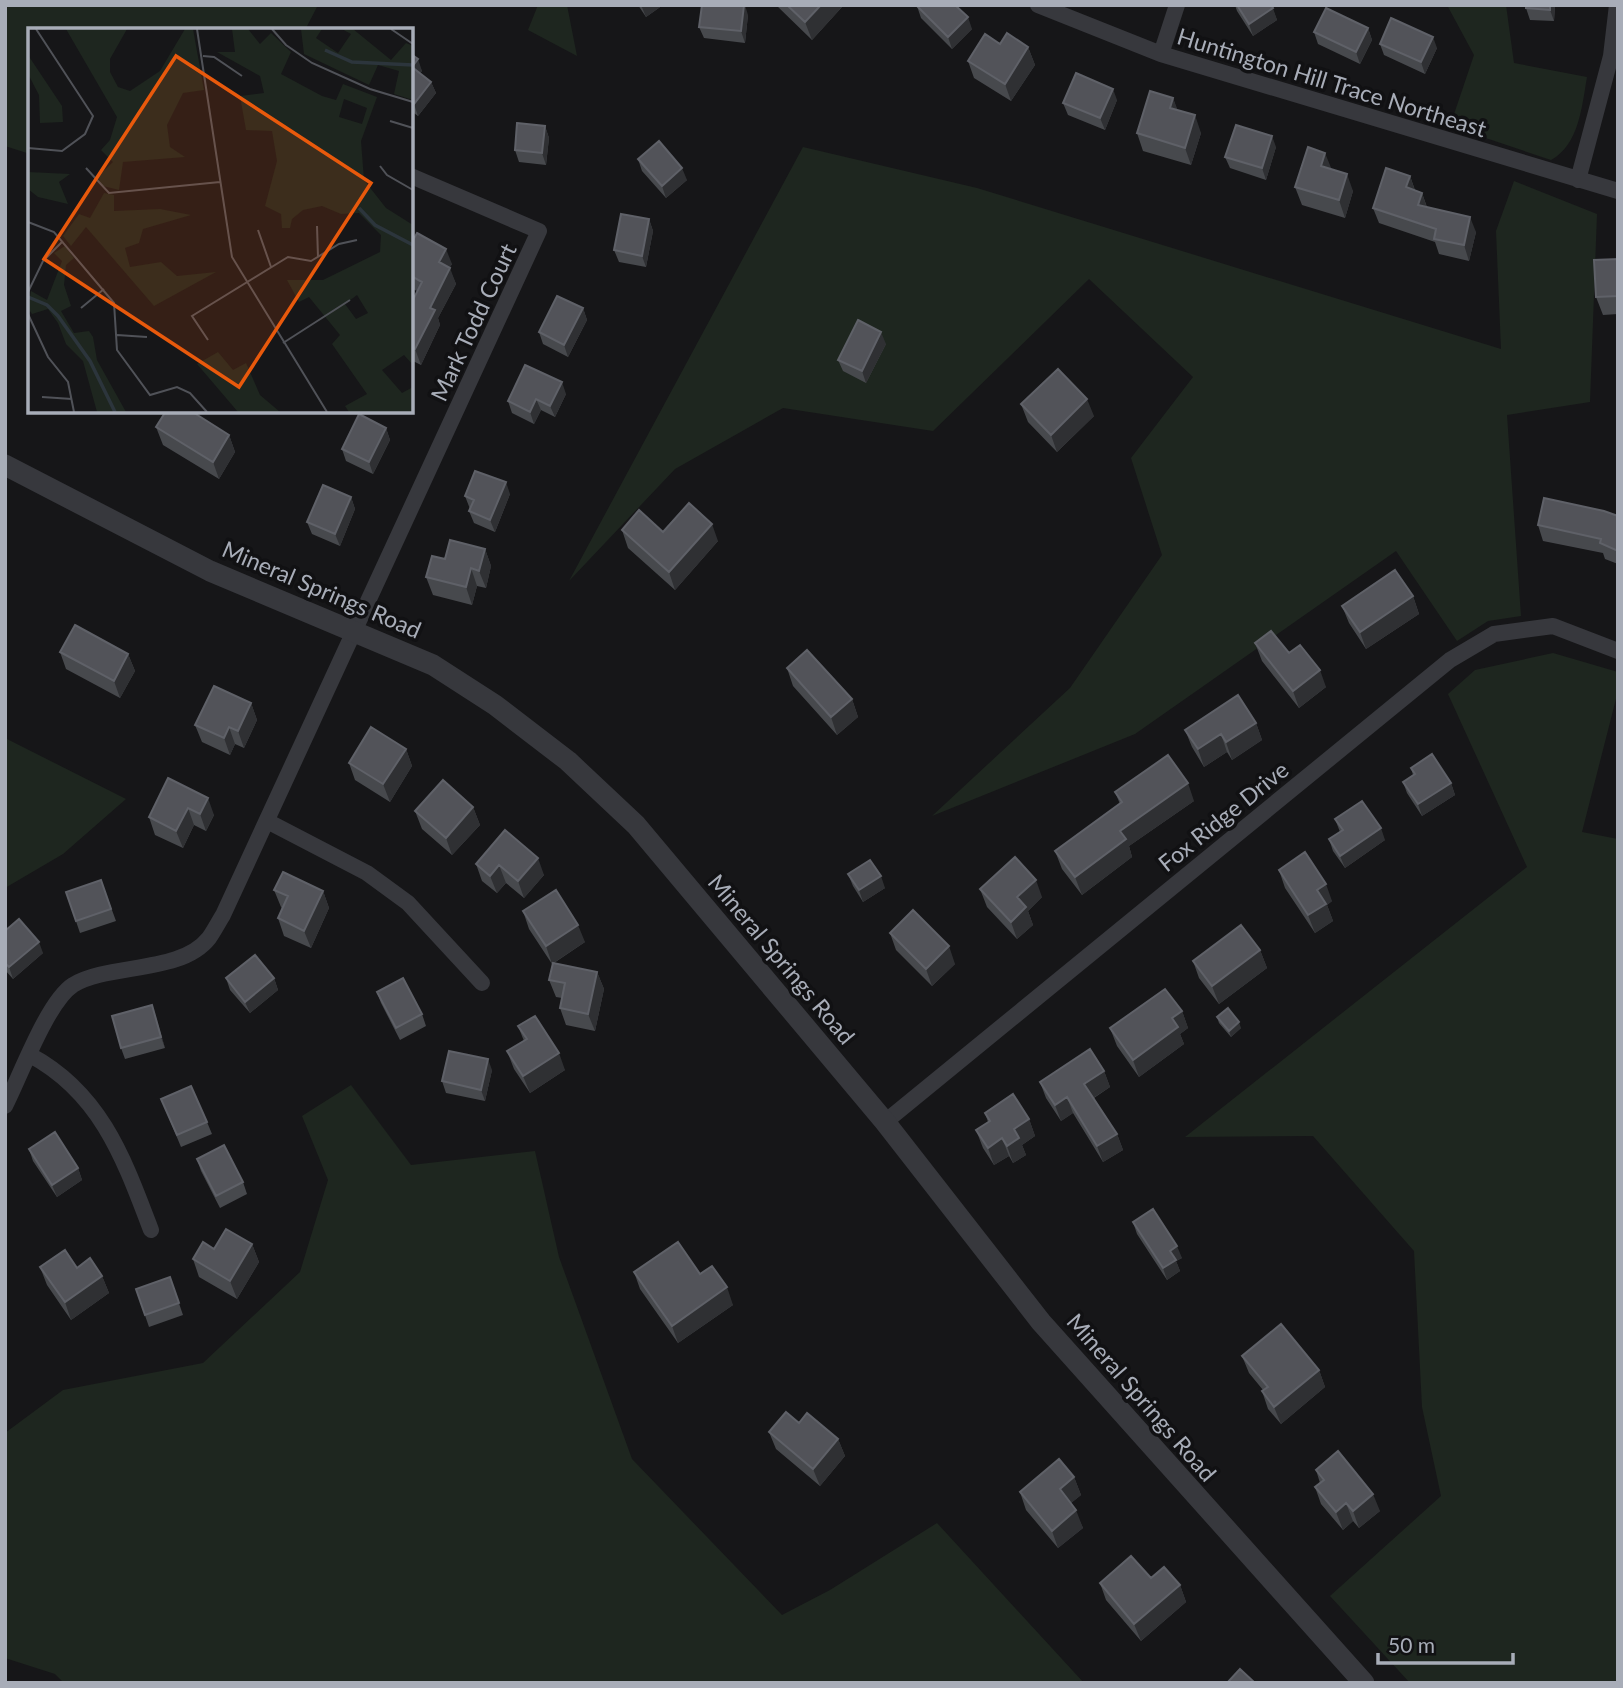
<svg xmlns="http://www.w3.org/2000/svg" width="1623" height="1688" font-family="Lato,sans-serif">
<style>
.green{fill:#1e261f}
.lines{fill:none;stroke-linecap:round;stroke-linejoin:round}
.minor{stroke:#37383d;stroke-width:16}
.tertiary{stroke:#37383d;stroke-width:21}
.wall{fill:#47494d}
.shaded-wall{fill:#2f3033}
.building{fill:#525359;stroke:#5f6168;stroke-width:2}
.labels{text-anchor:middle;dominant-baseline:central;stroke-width:7;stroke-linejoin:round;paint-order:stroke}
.street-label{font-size:23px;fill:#a8adb8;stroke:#111113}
.inset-river{fill:none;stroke:#2c353c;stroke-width:3.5}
.inset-road{fill:none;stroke:#505258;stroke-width:2}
.view{fill:#e8590c;fill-opacity:0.15;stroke:#e8590c;stroke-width:3.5}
.inset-edge{fill:none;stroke:#a8adb8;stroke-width:3.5}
</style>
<rect width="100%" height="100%" fill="#161618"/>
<path class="green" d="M5,5H318L305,30H30V154L5,146Z
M538,5H567L577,56L528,30Z
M1447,5H1506L1514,63L1587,77C1582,106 1579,145 1551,160L1450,126L1474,55Z
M803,147L977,188L1501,349L1496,231L1514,181L1597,214L1590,402L1507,415L1521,616L1488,621L1457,641L1396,551L1135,734L932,816L1070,688L1162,555L1131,458L1193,377L1089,279L933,431L783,408L675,469L569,581Z
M1553,653L1618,672V691L1582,832L1618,839V1683H1410L1330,1596L1441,1496L1422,1407L1414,1251L1313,1136L1185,1137L1527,867L1448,694L1475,670Z
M5,738L126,799L63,854L5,888Z
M351,1085L411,1165L535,1151L559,1257L632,1459L782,1615L830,1590L937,1523L1084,1683H64L55,1674L5,1658V1433L63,1390L203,1363L300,1272L328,1180L302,1116Z"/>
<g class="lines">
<path class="minor" d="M1038,5L1161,54L1618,191
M1161,54L1177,5
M1578,180L1611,56L1617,5
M267,821L367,873L408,903L482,983
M30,1055C101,1093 124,1159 151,1230
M5,1106C20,1077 47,1002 73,985C109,963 181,974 209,938C214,931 218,923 223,915L539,231L411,176
M885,1122L1450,660L1494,634L1553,626L1618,651"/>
<path class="tertiary" d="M5,465L210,571L433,665L495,705L568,761L636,825L885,1122L1041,1322L1364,1683"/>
</g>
<path class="wall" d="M638,5H663L646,17Z
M776,5H842V7L812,40Z
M1235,5H1271L1277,20L1253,36L1237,11Z
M1526,5H1555L1554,21L1530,20L1526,8Z
M917,6L972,29L952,49L921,18Z
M748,15L745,43L704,38L699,27Z
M1368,28L1372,40L1360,64L1318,44L1314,32Z
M1000,44L1028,47L1035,65L1011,101L974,78L968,61Z
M1380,44L1437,48L1425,74L1384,55Z
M411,54L422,71L420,73L431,82L436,93L418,116L411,111Z
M1173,98L1177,110L1201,133L1191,165L1143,151L1137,133Z
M1117,100L1105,130L1068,115L1063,103Z
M545,126L549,138L546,165L519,162L515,150Z
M1276,147L1266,180L1230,168L1225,157Z
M638,159L687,180L666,198L642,171Z
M1331,169L1353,191L1345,218L1302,205L1295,187Z
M1410,176L1415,190L1422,193L1427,207L1476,232L1469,261L1439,254L1435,242L1379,223L1373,208Z
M649,219L653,231L646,267L619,262L614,250Z
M411,244L452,264L449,268L456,284L438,318L440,325L421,365L411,360V304L417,291L411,288Z
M1618,259V314L1603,315L1596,297Z
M583,308L587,320L568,357L543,344L539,332Z
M886,344L866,383L843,371L838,360Z
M566,394L555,417L541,410L534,424L512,413L508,401Z
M1021,404L1094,416L1057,452L1028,422Z
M156,427L229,435L235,452L219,479L163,445Z
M386,428L390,440L373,474L346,461L342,449Z
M510,494L495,532L474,523L469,511L470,509L465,496Z
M351,497L355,509L340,546L312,534L307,522Z
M1618,516V564L1605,559L1603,553L1543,541L1538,525Z
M622,530L718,541L675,590L628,548Z
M485,549L491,566L486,588L477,586L472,605L433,595L426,577L445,559Z
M1413,596L1419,614L1366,649L1349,623L1342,606Z
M1255,643L1326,687L1299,708L1262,661Z
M60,652L128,654L135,671L120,698L66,669Z
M787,668L852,699L858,717L837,735L793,686Z
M251,703L257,720L244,748L235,744L230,755L202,742L195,725Z
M1256,723L1262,740L1232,760L1227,752L1204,767L1192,747L1185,730Z
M406,749L412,766L390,802L355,780L349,763Z
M1411,768L1451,783L1455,795L1422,816L1407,793L1403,782L1413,775Z
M168,778L214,815L206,831L194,825L183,848L155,835L149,817Z
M1115,792L1194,801L1129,846L1132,857L1082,895L1062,869L1055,851L1120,804Z
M473,807L480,825L452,855L422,829L415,811Z
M1335,819L1385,840L1345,868L1333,851L1329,839L1340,832Z
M505,830L544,875L524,898L506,883L497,893L482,881L476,864Z
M1279,870L1332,901L1327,905L1333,921L1315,933L1285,888Z
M848,874L885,888L863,902L853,886Z
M101,880L116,921L80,933L66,892Z
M980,889L1042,897L1028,911L1033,925L1017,939L987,907Z
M274,890L323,891L329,908L311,948L284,936L278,918L282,908L281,907Z
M523,911L585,942L554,963L597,972L604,989L595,1031L566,1025L560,1008L562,998L556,997L549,980L553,963L552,964L529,929Z
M5,931L43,953L13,979L5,970Z
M890,933L955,964L932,986L896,950Z
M1260,950L1267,968L1219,1004L1199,978L1193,961Z
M226,978H274L278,990L250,1013L230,990Z
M377,992L422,1014L426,1026L400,1040L381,1003Z
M152,1005L165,1048L125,1059L121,1048Z
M1182,1011L1188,1028L1180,1034L1184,1044L1139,1077L1117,1046L1110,1028Z
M1217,1017L1241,1028L1231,1037L1219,1023Z
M518,1026L565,1070L530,1093L514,1069L507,1051L524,1041Z
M492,1070L485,1101L446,1093L442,1081Z
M1104,1071L1110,1087L1094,1098L1117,1134L1123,1150L1103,1162L1073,1113L1061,1121L1046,1098L1040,1082Z
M161,1099L207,1122L212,1134L181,1147Z
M985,1113L1029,1119L1035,1136L1022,1145L1026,1155L1013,1163L1009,1156L994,1165L983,1148L976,1130L988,1122Z
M29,1149L78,1168L82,1180L57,1197L33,1161Z
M197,1159L243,1182L247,1194L220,1208L201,1171Z
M1133,1222L1182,1258L1176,1261L1180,1271L1167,1280L1137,1234Z
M252,1244L259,1262L237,1299L199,1277L193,1259L214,1249Z
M40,1267L77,1268L102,1276L109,1293L71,1320L47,1285Z
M634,1272L700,1274L733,1305L678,1343L640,1289Z
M170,1277L183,1315L149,1327L136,1289Z
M1242,1356L1319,1370L1325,1387L1281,1424L1268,1409L1262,1391L1263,1390L1249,1373Z
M799,1423L838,1439L845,1456L820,1486L776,1449L769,1432Z
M1316,1470L1380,1511L1359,1528L1353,1521L1343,1530L1321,1504L1315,1487L1320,1483Z
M1074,1477L1081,1495L1071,1503L1083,1528L1058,1548L1026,1510L1020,1492Z
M1151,1578L1180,1585L1186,1602L1141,1641L1106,1600L1100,1583Z"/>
<path class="shaded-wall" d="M641,5H663L646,17Z
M744,5H745L748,15L745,43L741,31Z
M821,5H842V7L812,40L805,22Z
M1550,5H1555L1554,21L1550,10Z
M1273,8L1277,20L1253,36L1249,24Z
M968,17L972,29L952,49L948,37Z
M1368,28L1372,40L1360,64L1356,52Z
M1433,37L1437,48L1425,74L1421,62Z
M1028,47L1035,65L1011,101L1005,84Z
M418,59L422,71L416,78L412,67Z
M431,82L436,93L418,116L414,104Z
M1113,89L1117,100L1105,130L1100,118Z
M1173,98L1180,116L1170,108Z
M1195,115L1201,133L1191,165L1185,148Z
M545,126L549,138L546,165L542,153Z
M1272,136L1276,147L1266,180L1262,168Z
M1325,153L1332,170L1321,166Z
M682,168L687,180L666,198L662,186Z
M1347,174L1353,191L1345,218L1339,200Z
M1410,176L1415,191L1406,187Z
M1422,193L1427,208L1418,205Z
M1470,217L1476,232L1469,261L1464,245Z
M649,219L653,231L646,267L642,256Z
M446,249L452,264L444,278L439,262Z
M450,268L456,284L438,318L440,325L421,365L415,349L430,308Z
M583,308L587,320L568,357L564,345Z
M881,332L886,344L866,383L862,371Z
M562,382L566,394L555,417L550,406Z
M536,399L541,410L534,424L530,412Z
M1087,399L1094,416L1057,452L1051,435Z
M386,428L390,440L373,474L369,462Z
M229,435L235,452L219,479L213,462Z
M506,482L510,494L495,532L490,520Z
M351,497L355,509L340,546L335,534Z
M712,524L718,541L675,590L669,572Z
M485,549L491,566L486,588L479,571Z
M471,568L477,586L472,605L466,587Z
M1413,596L1419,614L1366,649L1360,632Z
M128,654L135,671L120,698L114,681Z
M1320,670L1326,687L1299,708L1293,691Z
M852,699L858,717L837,735L831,717Z
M251,703L257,720L244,748L238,731Z
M1256,723L1262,740L1232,760L1226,742Z
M229,727L235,744L230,755L224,738Z
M1221,734L1227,752L1204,767L1198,749Z
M406,749L412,766L390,802L383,784Z
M1188,783L1194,801L1129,846L1132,857L1082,895L1075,877L1120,831Z
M1451,783L1455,795L1422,816L1418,804Z
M208,798L214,815L206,831L200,814Z
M473,807L480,825L452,855L446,838Z
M188,808L194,825L183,848L176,831Z
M1381,828L1385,840L1345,868L1340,856Z
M538,858L544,875L524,898L518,881Z
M499,865L506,883L497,893L490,876Z
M881,876L885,888L863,902L859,890Z
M1036,880L1042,897L1028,911L1033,925L1017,939L1011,922L1017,897Z
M1326,884L1332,901L1327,905L1333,921L1315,933L1308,915L1317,890Z
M323,891L329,908L311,948L304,931Z
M578,925L585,942L552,964L546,946Z
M39,942L43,953L13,979L9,967Z
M949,946L955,964L932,986L926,969Z
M1260,950L1267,968L1219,1004L1212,986Z
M597,972L604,989L595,1031L588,1014Z
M274,978L278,990L250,1013L245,1002Z
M152,1005L156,1017L165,1048L161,1037Z
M1182,1011L1188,1028L1180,1034L1184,1044L1139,1077L1133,1060L1172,1018Z
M1239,1022L1241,1028L1231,1037L1229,1031Z
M559,1053L565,1070L530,1093L523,1076Z
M488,1059L492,1070L485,1101L481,1090Z
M1104,1071L1110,1087L1090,1100L1084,1084Z
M1067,1097L1073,1113L1061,1121L1055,1105Z
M1029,1119L1035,1136L1022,1145L1026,1155L1013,1163L1007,1146L1014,1129Z
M1117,1134L1123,1150L1103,1162L1097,1146Z
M1002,1138L1009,1156L994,1165L988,1148Z
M78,1168L82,1180L57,1197L52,1185Z
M252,1244L259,1262L237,1299L230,1281Z
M1177,1246L1182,1258L1176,1261L1180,1271L1167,1280L1163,1268L1170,1251Z
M102,1276L109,1293L71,1320L65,1302Z
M727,1287L733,1305L678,1343L672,1326Z
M1319,1370L1325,1387L1281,1424L1274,1407Z
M838,1439L845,1456L820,1486L813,1469Z
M1074,1477L1081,1495L1066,1507L1060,1489Z
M1373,1494L1380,1511L1359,1528L1353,1511Z
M1346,1503L1353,1521L1343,1530L1336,1512Z
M1076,1510L1083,1528L1058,1548L1052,1531Z
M1180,1585L1186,1602L1141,1641L1134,1624Z"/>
<path class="building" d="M702,5H744L741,31L699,27Z
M787,5H821L805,22Z
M918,5H955L968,17L948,37L917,6Z
M1237,5H1271L1273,8L1249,24Z
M1526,5H1550V10L1526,8Z
M1326,8L1368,28L1356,52L1314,32Z
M1391,18L1433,37L1421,62L1380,44Z
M1007,33L1028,47L1005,84L968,61L985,34L1000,44Z
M411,54L418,59L412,67L431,82L414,104L411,103Z
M1076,73L1113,89L1100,118L1063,103Z
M1150,91L1173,98L1170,108L1195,115L1185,148L1137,133Z
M517,123L545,126L542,153L515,150Z
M1236,125L1272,136L1262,168L1225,157Z
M659,141L682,168L662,186L638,159Z
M1308,147L1325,153L1321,166L1347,174L1339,200L1295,187Z
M1386,168L1410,176L1406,187L1422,193L1418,205L1470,217L1464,245L1434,239L1436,229L1373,208Z
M621,214L649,219L642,256L614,250Z
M417,233L446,249L439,262L450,268L430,308L435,310L415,349L411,347V304L422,282L411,276V244Z
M1618,259V296L1596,297L1594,260Z
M557,296L583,308L564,345L539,332Z
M858,320L881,332L862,371L838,360Z
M525,365L562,382L550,406L536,399L530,412L508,401Z
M1058,369L1087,399L1051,435L1021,404Z
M166,411H191L229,435L213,462L156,427Z
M359,414L386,428L369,462L342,449Z
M475,471L506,482L490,520L469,511L474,500L465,496Z
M323,485L351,497L335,534L307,522Z
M1544,498L1604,511L1618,516V551L1600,543L1601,539L1538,525Z
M689,503L712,524L669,572L622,530L639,510L663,532Z
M450,540L485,549L479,571L471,568L466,587L426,577L432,556L445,559Z
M1395,570L1413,596L1360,632L1342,606Z
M75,625L128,654L114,681L60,652Z
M1271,631L1289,653L1300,645L1320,670L1293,691L1255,643Z
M807,650L852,699L831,717L787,668Z
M214,686L251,703L238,731L229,727L224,738L195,725Z
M1238,695L1256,723L1226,742L1221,734L1198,749L1185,730Z
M371,727L406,749L383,784L349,763Z
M1432,754L1451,783L1418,804L1403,782L1415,774L1411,768Z
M1168,755L1188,783L1120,831L1126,839L1075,877L1055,851L1122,802L1115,792Z
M168,778L208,798L200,814L188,808L176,831L149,817Z
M443,780L473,807L446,838L415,811Z
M1362,801L1381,828L1340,856L1329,839L1343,830L1335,819Z
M505,830L538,858L518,881L499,865L490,876L476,864Z
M1305,852L1326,884L1317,890L1326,904L1308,915L1279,870Z
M1015,857L1036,880L1017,897L1026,907L1011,922L980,889Z
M870,860L881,876L859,890L848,874Z
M283,872L323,891L304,931L278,918L288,896L274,890Z
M101,880L111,909L76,921L66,892Z
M556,890L578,925L546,946L523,911Z
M913,910L949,946L926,969L890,933Z
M19,919L39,942L9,967L5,963V931Z
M1241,925L1260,950L1212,986L1193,961Z
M255,955L274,978L245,1002L226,978Z
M553,963L597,972L588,1014L560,1008L565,983L549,980Z
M403,978L422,1014L396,1028L377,992Z
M1165,989L1182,1011L1172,1018L1178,1027L1133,1060L1110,1028Z
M152,1005L161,1037L121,1048L112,1016Z
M1228,1008L1239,1022L1229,1031L1217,1017Z
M535,1016L559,1053L523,1076L507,1051L527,1039L518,1026Z
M1090,1049L1104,1071L1084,1084L1117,1134L1097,1146L1067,1097L1055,1105L1040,1082Z
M449,1051L488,1059L481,1090L442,1081Z
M191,1086L207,1122L177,1135L161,1099Z
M1013,1094L1029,1119L1014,1129L1019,1138L1007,1146L1002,1138L988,1148L976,1130L990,1121L985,1113Z
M55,1132L78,1168L52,1185L29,1149Z
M224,1145L243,1182L216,1196L197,1159Z
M1153,1209L1177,1246L1170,1251L1176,1260L1163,1268L1133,1222Z
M226,1229L252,1244L230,1281L193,1259L203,1242L214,1249Z
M678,1242L700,1274L712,1266L727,1287L672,1326L634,1272Z
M65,1250L77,1268L90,1258L102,1276L65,1302L40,1267Z
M170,1277L179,1303L145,1315L136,1289Z
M1281,1324L1319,1370L1274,1407L1262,1391L1268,1387L1242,1356Z
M786,1412L799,1423L807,1413L838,1439L813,1469L769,1432Z
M1338,1451L1373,1494L1353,1511L1346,1503L1336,1512L1315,1487L1324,1480L1316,1470Z
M1059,1459L1074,1477L1060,1489L1076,1510L1052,1531L1020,1492Z
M1131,1556L1151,1578L1164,1567L1180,1585L1134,1624L1100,1583Z
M1240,1669L1255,1683H1227Z"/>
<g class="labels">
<g class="street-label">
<text transform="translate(1332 82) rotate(17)">Huntington Hill Trace Northeast</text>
<text transform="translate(473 322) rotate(-65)">Mark Todd Court</text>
<text transform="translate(322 589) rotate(23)">Mineral Springs Road</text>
<text transform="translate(1223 816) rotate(-39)">Fox Ridge Drive</text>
<text transform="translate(782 959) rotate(50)">Mineral Springs Road</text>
<text transform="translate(1142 1397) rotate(49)">Mineral Springs Road</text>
</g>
</g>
<g transform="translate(28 28)">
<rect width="385" height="385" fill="#161618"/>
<path d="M38,1H99L82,31V44L90,59L102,63L132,43L157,1H165L176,62L155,65L139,97L142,119L157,129L95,134L91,162L75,158L68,150L85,134L73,122L82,112L89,89ZM204,1H220L232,16L243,5L263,24L253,46L294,68L308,72L315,56L349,69L333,113L336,152L358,180L385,197V337L376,327L354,342L374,365L385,359V384H321L317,378L339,366L304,316L312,307L281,269L271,274L259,252H295L352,224L353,207L331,185L313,186L294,178L275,182L264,191L262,200H254L253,186L237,178L249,133L244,103L218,102L212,68L236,65L232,48L189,24H207ZM316,71L339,80L334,96L311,89ZM329,267L340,285L328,291L317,276ZM273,1H294L288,10L310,25L323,6L314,1H325L363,32L378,15L385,18V72L366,66L371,43L350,37L341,57L276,26ZM0,27L34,78L35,94L12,95L11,67L0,46ZM0,144L42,146L31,154L40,176L10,169L0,161ZM76,165L86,167V183L132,181L163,187L115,201L111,215L97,220L102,239L133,234L149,248L188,244L126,278L58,199L43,218L35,208L51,186L62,190ZM37,218L46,230L38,237L36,257L43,278L33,283L46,305L61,303L65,309L69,332L98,384H69L55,333L38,316L30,295L20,281L4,286L0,280L3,263L19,272L34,233L26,225ZM190,324L205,342L218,335L232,367L252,384H210L169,336Z" fill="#1e261f" fill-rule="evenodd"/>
<path class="inset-river" d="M297,22L324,34L385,37M331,180L347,197L385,217M0,269L19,277L30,288L62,333L87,384"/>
<path class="inset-road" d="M169,1L204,229L299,384M244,1L258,17L284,35L342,61L385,74M363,1L385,16M175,28L186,29L214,48M362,93L385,100M0,120L34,123L57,106L65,88L8,1M352,138L359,147L385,162M58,140L81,165L192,154M0,194L26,204L86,275L89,322L122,367L149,359L162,365L179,384M289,198L290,229M230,202L243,239M0,264L15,233L35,213M53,280L76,261M0,286L20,329L40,354L46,384M89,307L119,309M180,312L164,288L260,229L283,233L311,216L329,212M255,315L322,272M14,369L44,371"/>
<path class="view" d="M148,28L343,155L211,359L16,231Z"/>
<rect width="385" height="385" class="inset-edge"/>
</g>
<rect width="1623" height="1688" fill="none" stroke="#a8adb8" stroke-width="14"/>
<path d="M1378 1653v10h135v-10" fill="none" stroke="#a8adb8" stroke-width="3.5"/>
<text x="1388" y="1653" font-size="21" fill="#a8adb8" stroke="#111113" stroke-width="5" paint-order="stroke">50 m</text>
</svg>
